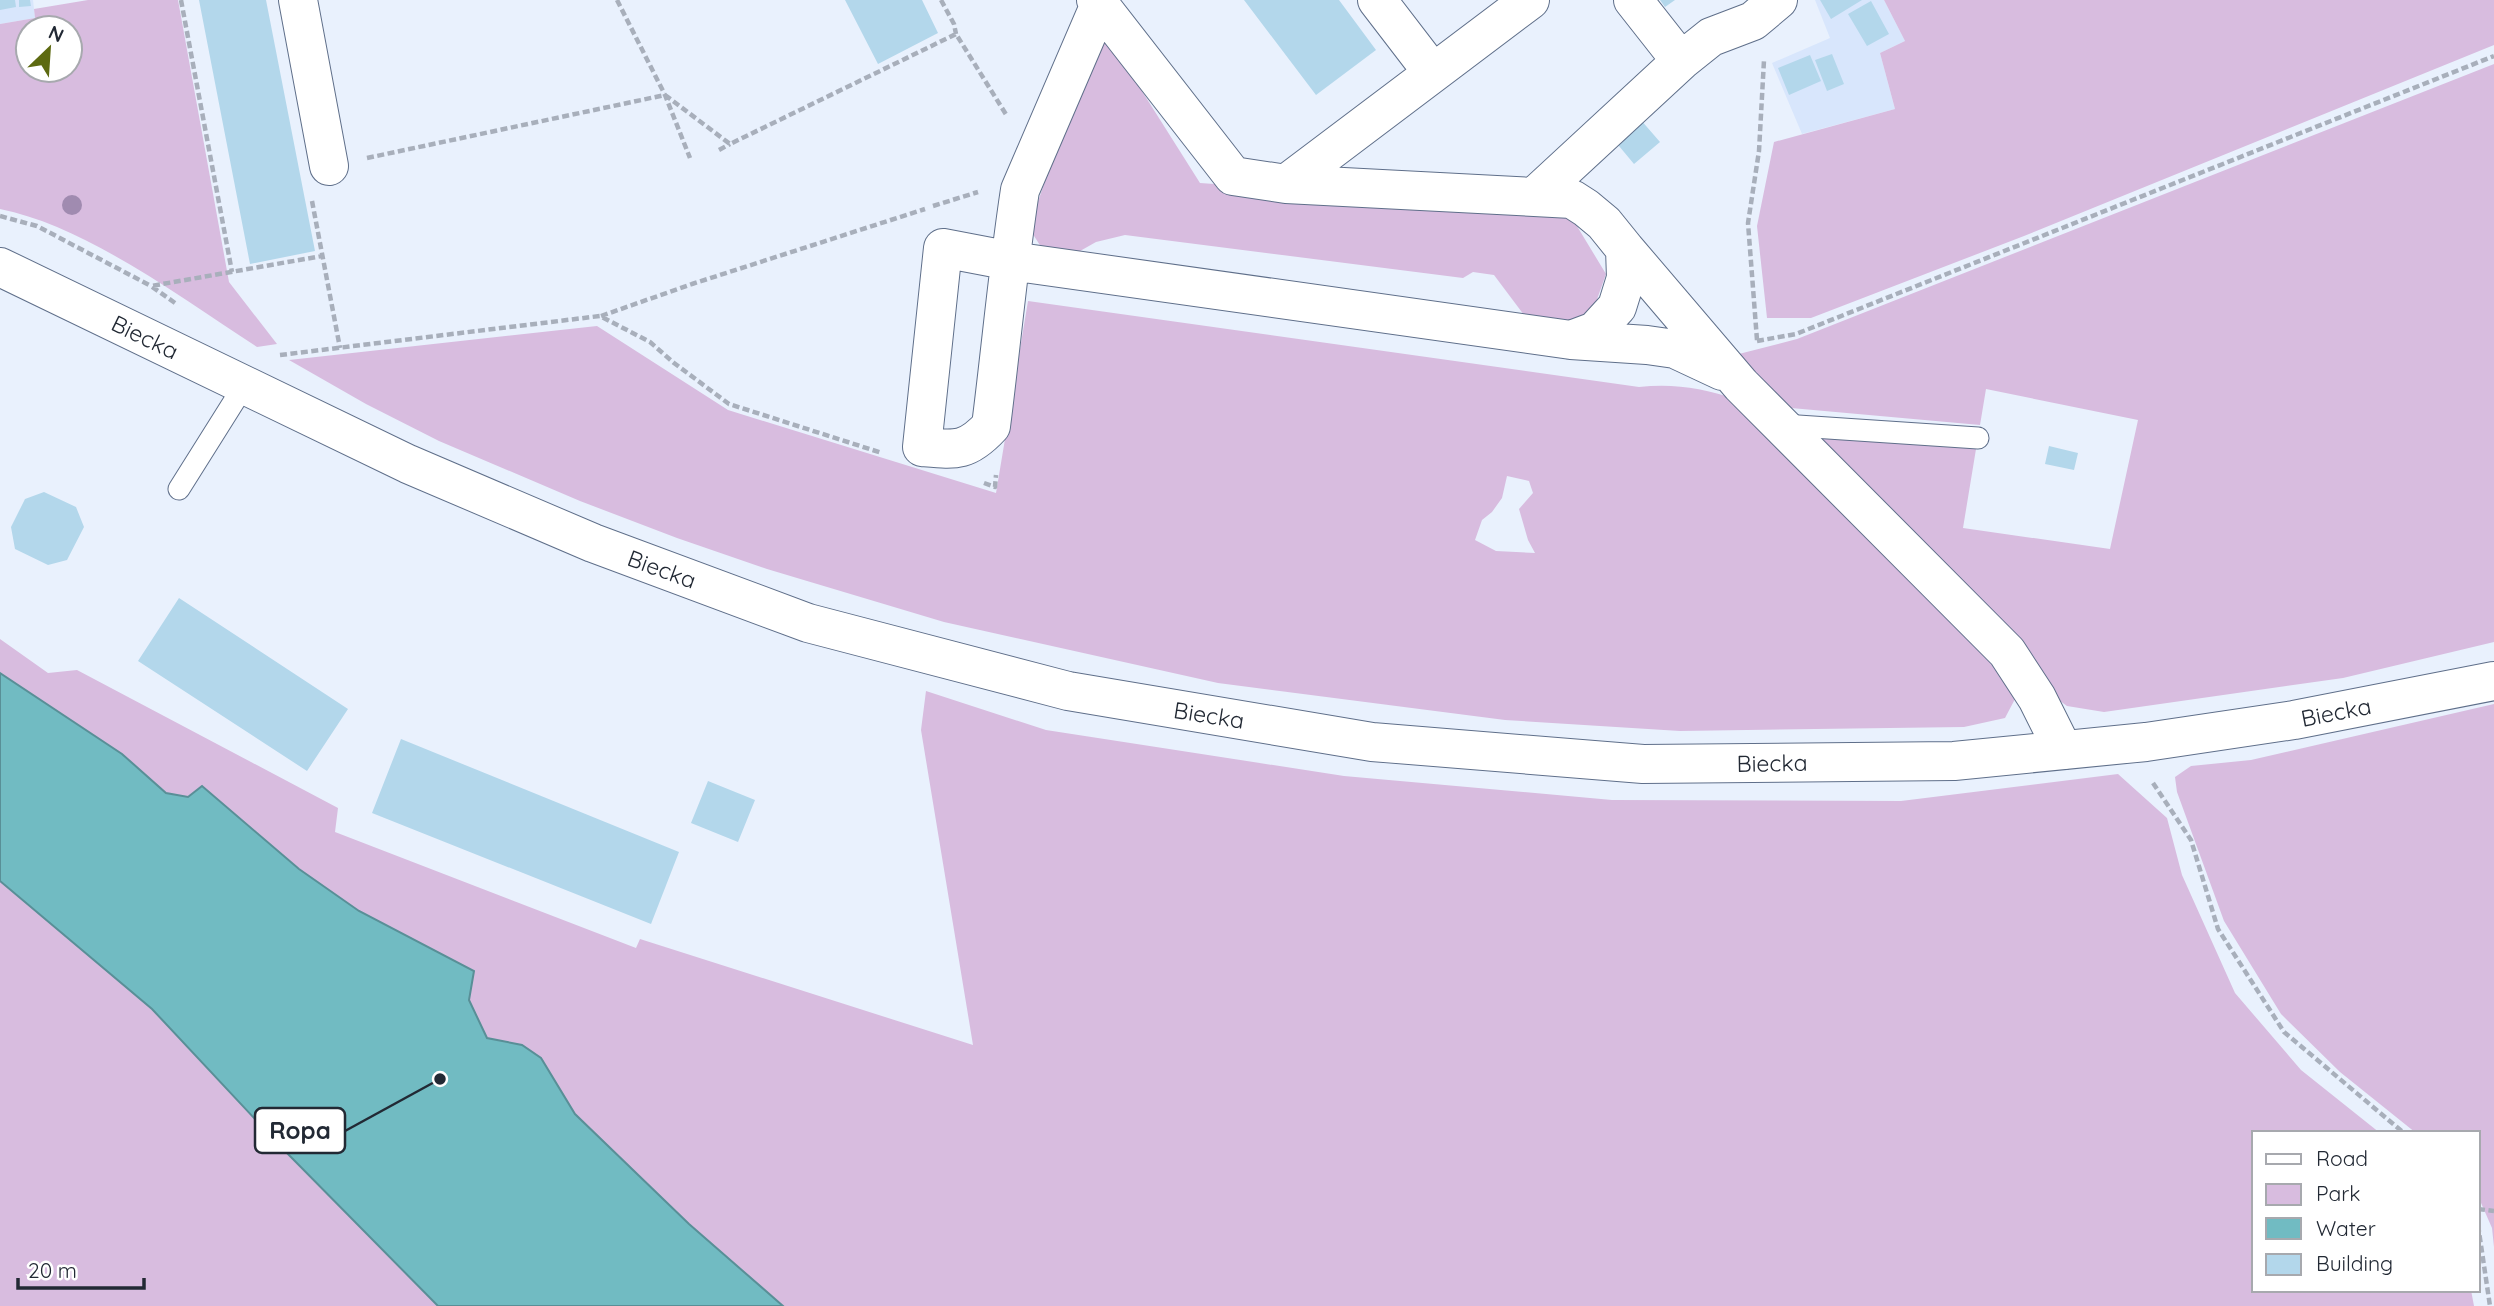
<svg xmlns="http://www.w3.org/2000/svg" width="2494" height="1306" font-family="Quicksand,sans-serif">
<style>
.built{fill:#d8e6fc}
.green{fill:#d8bcdf;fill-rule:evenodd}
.water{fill:#71bbc2;stroke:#598f97;stroke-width:2}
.building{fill:#b3d7eb}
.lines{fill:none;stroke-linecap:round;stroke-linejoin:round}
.service-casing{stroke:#5f6f8a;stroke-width:23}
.minor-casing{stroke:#5f6f8a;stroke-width:40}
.primary-casing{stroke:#5f6f8a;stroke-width:40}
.path{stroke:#a8afbb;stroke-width:4.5;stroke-dasharray:7 3.5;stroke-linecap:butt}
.service{stroke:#fff;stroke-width:21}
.minor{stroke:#fff;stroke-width:38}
.primary{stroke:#fff;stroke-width:38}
.tree{fill:#a08bb0}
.labels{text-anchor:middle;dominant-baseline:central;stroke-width:7;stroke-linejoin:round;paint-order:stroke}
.street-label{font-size:23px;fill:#222934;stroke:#fff}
.leader{fill:none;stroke:#222934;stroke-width:2.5}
.callout-dot{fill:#222934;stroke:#fff;stroke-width:2.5}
.callout{fill:#fff;stroke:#222934;stroke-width:2.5}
.callout-label{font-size:24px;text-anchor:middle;font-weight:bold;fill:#222934}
</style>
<rect width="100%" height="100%" fill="#e9f1fd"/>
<path class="built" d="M0,0H33L35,18L0,24Z
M1815,0H1884L1905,41L1880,53L1895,109L1802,134L1772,63L1830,38Z"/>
<path class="green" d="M88,0H178L229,282L277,344L257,347C183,299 86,226 0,209V24L35,18L34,9ZM28,28H70V70H28Z
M1884,0H2494V45L2024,236L1811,318H1767L1757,226L1774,142L1895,109L1880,53L1905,41Z
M1109,39L1200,183L1566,208L1606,274L1590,319L1567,332L1524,315L1494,275L1473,272L1463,278L1125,235L1096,242L1073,255L1043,250L1029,228L1087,58Z
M2494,64V642L2343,678L2104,712L2067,706L2049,693L1799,431L1977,443L1963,528L2110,549L2138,420L1986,389L1980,425L1780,407L1731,356L1797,339Z
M1028,301L1639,387C1672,383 1704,388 1735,399L2008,676L2015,699L2005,718L1964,727L1680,731L1505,720L1218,683L944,622L767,569L677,538L580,501L439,441L366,404L289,360L597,326L728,410L996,493ZM1507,476L1529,481L1533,493L1519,509L1528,540L1535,553L1496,551L1475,540L1482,520L1492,512L1502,498Z
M0,639L48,673L77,670L338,808L335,832L636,948L640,939L973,1045L921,730L926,691L1046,730L1344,776L1612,800L1901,801L2118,774L2167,818L2182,875L2235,993L2301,1070L2380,1133H2254V1290H2471L2474,1306H783L689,1224L575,1114L541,1058L522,1045L487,1038L469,1000L474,971L359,911L307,875L202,787L188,797L166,793L122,754L0,673Z
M2494,704V1247L2492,1228L2478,1196V1133H2416L2340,1072L2281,1014L2224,921L2177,792L2175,777L2191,766L2251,760Z
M0,881L152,1009L284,1150L438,1306H0Z"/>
<path class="water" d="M0,673L122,754L166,793L188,797L202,786L299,869L359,911L474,971L469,1000L487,1038L522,1045L541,1058L575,1114L689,1224L783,1306H438L284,1150L152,1009L0,881Z"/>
<path class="building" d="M0,0H15L16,7L0,10Z
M19,0H30L31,6L19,7Z
M199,0H266L315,251L250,264Z
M845,0H922L938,33L878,64Z
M1244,0H1339L1376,50L1316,95Z
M1660,0H1675L1665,7Z
M1820,0H1862L1831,19Z
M1871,1L1889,34L1867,46L1848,14Z
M1832,54L1844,84L1827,91L1815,60Z
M1810,55L1821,81L1789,95L1778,68Z
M1640,119L1660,142L1634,164L1614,140Z
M2049,446L2078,453L2074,470L2045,464Z
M44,492L76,507L84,527L67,560L48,565L15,549L11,527L25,499Z
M179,598L348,709L307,771L138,661Z
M401,739L679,852L651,924L372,813Z
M708,781L755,800L738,842L691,823Z"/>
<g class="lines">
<defs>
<path id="service" d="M1783,425L1978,438
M179,489L245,384"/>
<path id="minor" d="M298,0L329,166
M1096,0L1233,176L1286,184L1530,0
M1377,0L1433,73
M1100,4L1020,190C1008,268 1001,348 991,426C967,452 956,450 922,447L943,248L1011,261L1571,340L1595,331L1617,307L1626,278L1625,249L1604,223L1586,208L1572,199L1286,184
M1681,61L1711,37L1753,21L1778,0
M1535,196L1681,61L1633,0
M1625,249L1741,385L2007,652L2037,698L2063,750
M1571,340L1647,345L1675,349L1722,371"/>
<path id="primary" d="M0,267L408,464L593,543L808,623L1068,691L1372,742L1643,764L1954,761L2146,742L2294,720L2494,681"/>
</defs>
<use href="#service" class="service-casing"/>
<use href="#minor" class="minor-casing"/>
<use href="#primary" class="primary-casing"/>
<path class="path" d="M181,0L232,272
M617,0L665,95L690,158
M941,0L954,24L956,34
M719,150L730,144
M367,158L665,95L730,144L956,34L1007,116
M312,201L340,348
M933,206L978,192
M0,216L37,226L151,286
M175,303L151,286L322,256
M601,316L692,284L925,209
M1757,340L1748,223L1759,151L1764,60
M1757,341L1796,334L2494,56
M280,355L600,316L650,342L674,363L729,404L882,453
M984,483L995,487L996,475
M2153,783L2191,840L2218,929L2284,1032L2404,1133
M2478,1209L2494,1211
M2478,1225L2490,1306"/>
<use href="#service" class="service"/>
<use href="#minor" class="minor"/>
<use href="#primary" class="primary"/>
</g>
<circle class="tree" cx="72" cy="205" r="10"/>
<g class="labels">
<g class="street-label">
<text transform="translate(145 337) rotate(26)">Biecka</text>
<text transform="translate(662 569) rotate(20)">Biecka</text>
<text transform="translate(2336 712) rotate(-11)">Biecka</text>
<text transform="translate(1209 715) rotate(9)">Biecka</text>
<text transform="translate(1772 763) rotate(-1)">Biecka</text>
</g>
</g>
<path class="leader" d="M440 1079L345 1131"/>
<circle class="callout-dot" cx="440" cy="1079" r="7"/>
<rect class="callout" x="255" y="1108" width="90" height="45" rx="7"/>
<g class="callout-label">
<text x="300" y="1139">Ropa</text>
</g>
<rect x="2252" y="1131" width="228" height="161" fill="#ffffff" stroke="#a7a9ae" stroke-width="2"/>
<rect x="2266" y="1154" width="35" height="10" fill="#ffffff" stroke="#a7a9ae" stroke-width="2"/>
<text x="2316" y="1166" font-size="21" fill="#222934">Road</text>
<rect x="2266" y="1184" width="35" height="21" fill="#d8bcdf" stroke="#a7a9ae" stroke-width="2"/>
<text x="2316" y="1201" font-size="21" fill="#222934">Park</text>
<rect x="2266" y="1218" width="35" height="21" fill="#71bbc2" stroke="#a7a9ae" stroke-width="2"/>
<text x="2316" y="1236" font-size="21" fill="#222934">Water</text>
<rect x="2266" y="1254" width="35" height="21" fill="#b3d7eb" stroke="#a7a9ae" stroke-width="2"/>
<text x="2316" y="1271" font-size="21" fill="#222934">Building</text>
<g transform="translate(49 49) rotate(25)"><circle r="33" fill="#ffffff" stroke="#a7a9ae" stroke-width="2"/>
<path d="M0-5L12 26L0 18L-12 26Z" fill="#5d6a11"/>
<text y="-10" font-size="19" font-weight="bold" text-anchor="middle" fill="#222934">N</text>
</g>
<path d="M18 1278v10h126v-10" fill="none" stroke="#222934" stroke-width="3.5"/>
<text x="28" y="1278" font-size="21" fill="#222934" stroke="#ffffff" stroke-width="5" paint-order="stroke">20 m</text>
</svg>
